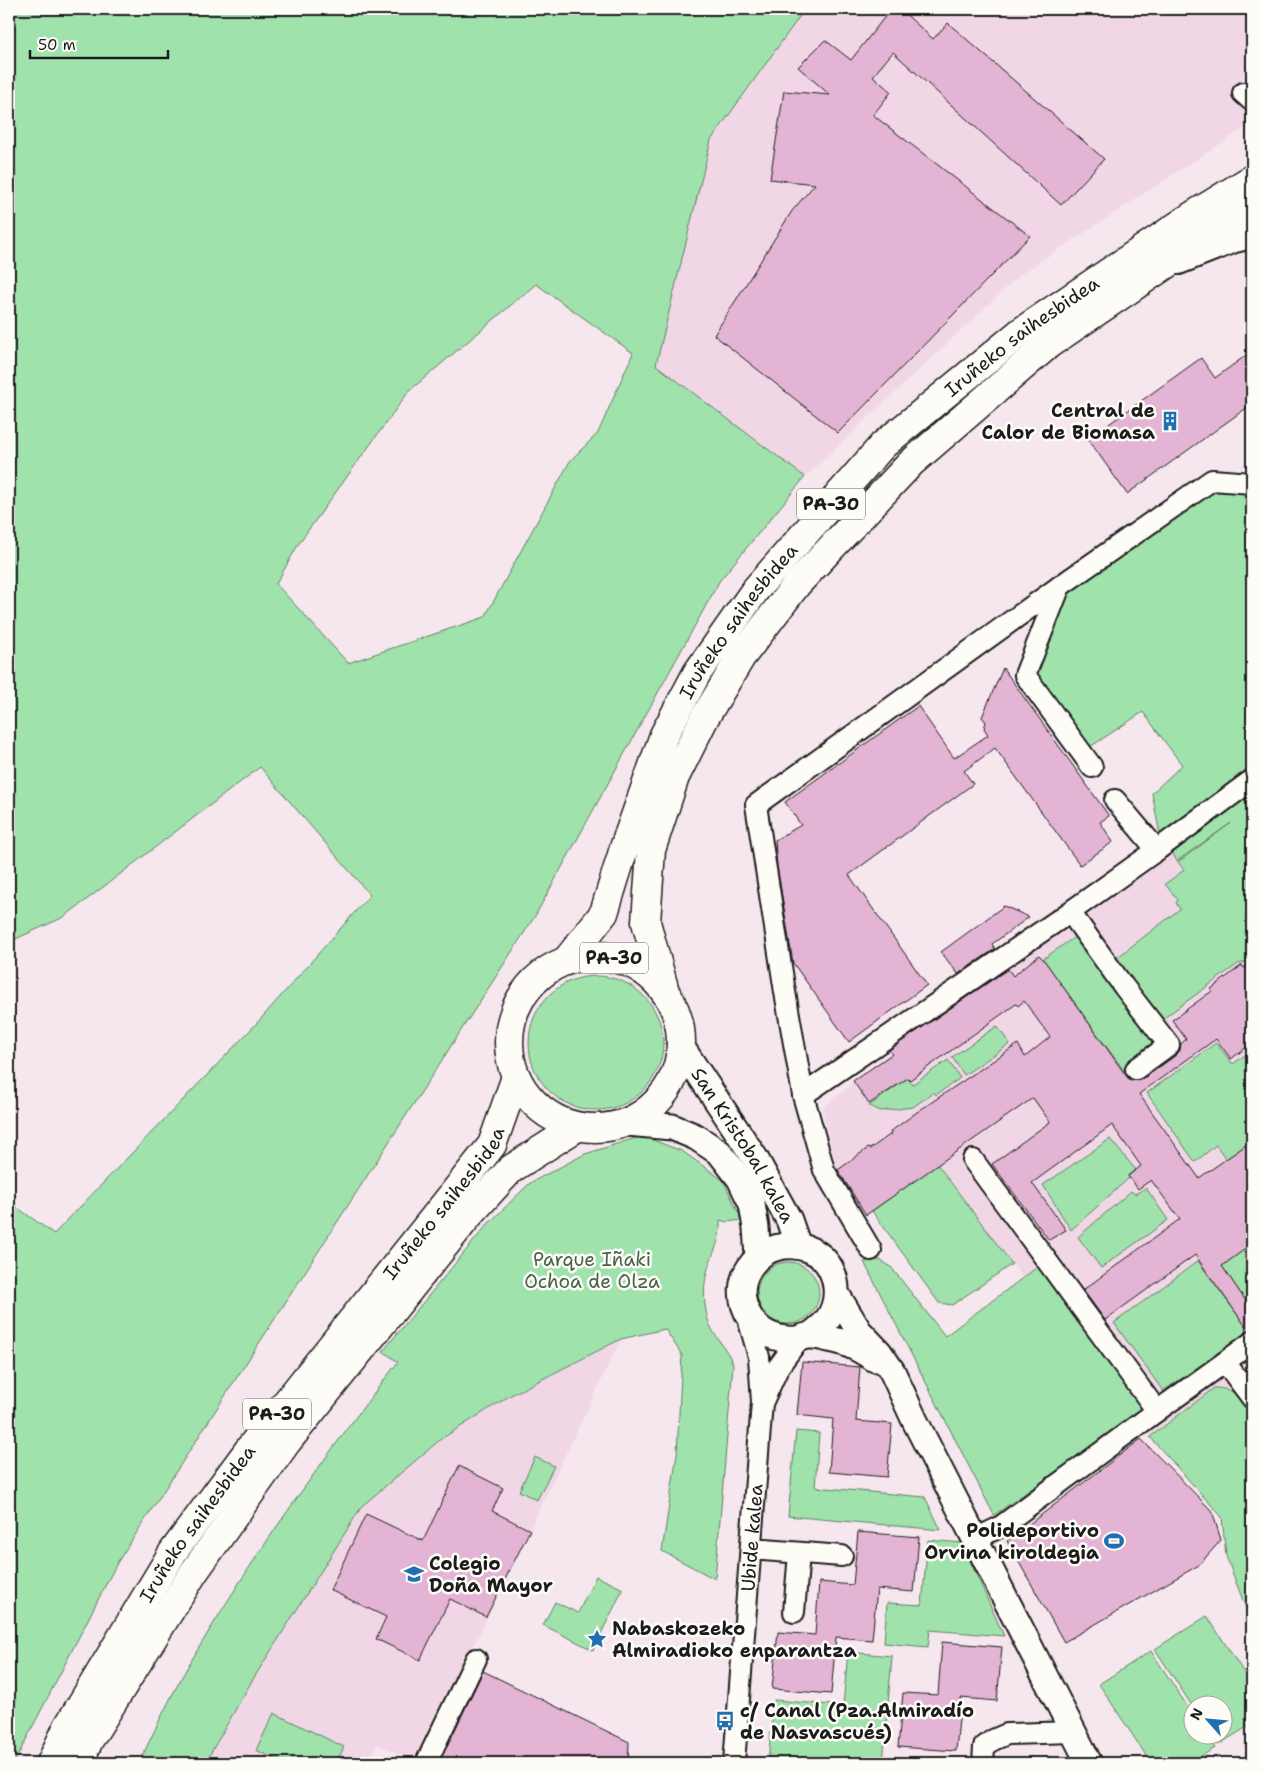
<svg xmlns="http://www.w3.org/2000/svg" width="1261" height="1772" font-family="'Shantell Sans',sans-serif">
<style>
.built{fill:#f1d7e6}
.green{fill:#a0e2ac;stroke:#5e7f64;fill-rule:evenodd}
.building{fill:#e4b4d5;stroke:#1c1c1c}
.lines{fill:none;stroke-linecap:round;stroke-linejoin:round}
.minor-casing{stroke:#1c1c1c;stroke-width:24}
.major-casing{stroke:#1c1c1c;stroke-width:29}
.highway-casing{stroke:#1c1c1c;stroke-width:31}
.minor{stroke:#fdfcf7;stroke-width:20}
.major{stroke:#fdfcf7;stroke-width:25}
.highway{stroke:#fdfcf7;stroke-width:28}
.labels{text-anchor:middle;dominant-baseline:central;stroke-width:5;stroke-linejoin:round;paint-order:stroke}
.shield{fill:#fdfcf7;stroke:#605f5e;stroke-width:1}
.shield-label{font-size:18px;font-weight:bold;fill:#1c1c1c}
.street-label{font-size:19px;fill:#1c1c1c;stroke:#fdfcf7}
.poi-label{font-size:19px;font-weight:bold;fill:#1c1c1c;stroke:#fdfcf7;text-anchor:start}
.park-label{font-size:19px;fill:#4a614e;stroke:#fdfcf7}
</style>
<rect width="100%" height="100%" fill="#f6e6ed"/>
<filter id="ink" filterUnits="userSpaceOnUse"><feTurbulence type="fractalNoise" baseFrequency=".02" numOctaves="2"/><feDisplacementMap in="SourceGraphic" scale="10" xChannelSelector="R" yChannelSelector="G"/><feConvolveMatrix kernelMatrix="1 2 1 2 8 2 1 2 1" color-interpolation-filters="sRGB"/></filter>
<g filter="url(#ink)">
<path class="built" d="M805,9H1252V123L1021,274L805,477L656,365L711,140Z
M1252,790V1413L1234,1392L1222,1388H1214L1150,1437L1135,1417L1040,1265L1023,1278L938,1164L866,1215L836,1171L822,1108L890,1052Z
M621,1339L417,1763L378,1744L368,1763H205L250,1684L362,1506L441,1439L511,1395Z"/>
<path class="green" d="M9,9H805L711,140L656,365L805,477L720,580L535,916L117,1563L14,1763H9V1204L15,1206L54,1234L258,1022L370,895L260,767L64,917L9,942ZM536,284L633,353L598,433L570,461L485,617L348,663L276,584L299,543L409,391Z
M1212,484L1252,489V771L1160,835L1152,793L1182,765L1143,712L1087,749L1034,674L1068,588Z
M1243,797L1248,803L1246,806L1252,816V961L1238,964L1161,1020L1115,959L1180,909L1176,903L1178,900L1165,884L1184,870L1178,862L1231,823L1177,861L1171,851Z
M1076,936L1159,1046L1124,1071L1043,959Z
M529 1043a67 67 0 1 1 134 0a67 67 0 1 1-134 0Z
M997,1026L1010,1044L964,1075L952,1057Z
M1216,1043L1233,1064L1252,1050V1141L1226,1159L1216,1145L1195,1162L1147,1093Z
M948,1060L960,1078L936,1095L934,1092L913,1107L881,1111L869,1106L908,1078L913,1084Z
M642,1136L682,1151L723,1180L742,1220L727,1222L720,1220C721,1241 715,1247 709,1265C703,1283 703,1302 708,1320C713,1336 727,1348 733,1364L715,1579L662,1551L677,1454L682,1355L665,1329L621,1339L511,1395L441,1439L362,1506L250,1684L205,1763H139C154,1732 169,1699 187,1668C249,1561 322,1460 398,1362L383,1351L487,1225L530,1183L585,1154Z
M1110,1139L1136,1170L1128,1175L1129,1178L1071,1230L1043,1185Z
M937,1164L1012,1264L952,1305L939,1303L872,1211Z
M1146,1188L1168,1220L1101,1268L1078,1237L1131,1191L1135,1194Z
M1252,1243V1310L1222,1266Z
M880,1260L891,1267L945,1336L1040,1265L1147,1408L994,1515L864,1262Z
M1198,1261L1250,1332L1163,1391L1114,1323Z
M757 1293a31 31 0 1 1 62 0a31 31 0 1 1-62 0Z
M1214,1388C1236,1388 1240,1398 1252,1413V1624L1226,1556L1222,1517L1150,1437Z
M796,1431L819,1433L815,1487L925,1497L941,1530L788,1516Z
M535,1457L554,1466L537,1500L519,1491Z
M928,1540L962,1543L1004,1636L930,1630L928,1647L884,1643L887,1603L922,1605Z
M596,1576L623,1589L593,1650L543,1625L555,1602L578,1613Z
M1207,1616L1252,1685V1724L1218,1745L1211,1735L1224,1734V1704H1194L1193,1707L1155,1649Z
M1151,1651L1193,1715L1194,1734L1206,1735L1215,1748L1190,1763H1151L1099,1684Z
M848,1652L892,1656L883,1763H768L774,1700L843,1706Z
M274,1713L344,1747L336,1763H283L256,1750Z
M898,1759L946,1763H897Z"/>
<path class="building" d="M891,9H900L933,39L948,23L1104,159L1061,205L893,52L873,76L891,92L873,115L1030,236L838,433L714,335L792,211L815,184L770,179L784,91L830,95L798,67L825,40L851,60Z
M1252,351V404L1127,494L1088,439L1201,358L1215,378Z
M1003,668L1109,816L1100,822L1113,842L1080,865L995,748L964,771L973,784L849,875L927,985L849,1042L793,963L777,866L775,840L801,825L785,802L918,706L954,758L988,735L984,728L986,722L982,717Z
M1004,906L1029,917L992,944L995,949L958,974L941,952Z
M1039,955L1044,960L1130,1081L1143,1079L1176,1055L1180,1050L1181,1044L1186,1039L1172,1020L1212,991L1211,989L1242,965L1244,968L1252,963V1043L1231,1059L1216,1039L1139,1094L1199,1178L1252,1141V1244L1222,1266L1252,1310V1330L1249,1331L1195,1255L1105,1320L1083,1290L1180,1219L1151,1180L1138,1189L1132,1181L1128,1176L1141,1166L1112,1125L1032,1183L1066,1230L1049,1240L992,1164L1050,1122L1033,1098L866,1215L838,1170L868,1148L870,1149L891,1134L890,1132L917,1112L1018,1044L1025,1057L1050,1037L1024,1001L1018,1006L1016,1004L910,1080L908,1078L869,1104L853,1081L892,1054L889,1050L1008,969L1013,976Z
M802,1362L860,1367L856,1421L892,1424L887,1477L829,1472L833,1419L797,1415Z
M1141,1439L1212,1511L1221,1540L1199,1565L1064,1642L1007,1541Z
M459,1466L503,1488L492,1511L530,1530L486,1617L450,1599L420,1660L376,1639L386,1617L330,1590L366,1514L423,1541Z
M858,1532L919,1537L914,1592L877,1589L872,1640L836,1637L831,1694L772,1689L778,1632L815,1635L819,1582L853,1585Z
M942,1642L1002,1647L997,1701L961,1698L956,1751L898,1747L903,1693L938,1695Z
M483,1671L629,1742L628,1763H439Z"/>
<g class="lines">
<defs>
<g id="minor">
<path d="M1252,94L1243,93L1252,101"/>
<path d="M1179,264L1235,242L1252,238"/>
<path d="M1060,586L1025,675L1092,767"/>
<path d="M1157,850L1252,780"/>
<path d="M1070,912L1124,987L1169,1045L1136,1069"/>
<path d="M803,1095L1070,912L1157,850L1115,800"/>
<path d="M973,1160L1157,1411L1225,1362L1252,1398"/>
<path d="M871,1250L824,1170L803,1095L785,992L756,805L1060,586L1212,480L1252,483"/>
<path d="M1225,1362L1252,1342"/>
<path d="M763,1401L779,1366L799,1339"/>
<path d="M975,1539L1000,1527L1157,1411"/>
<path d="M751,1549L842,1556"/>
<path d="M794,1612L799,1553"/>
<path d="M426,1763L476,1659"/>
<path id="s1" d="M734,1763L762,1402L759,1357L747,1315"/>
<path d="M983,1763L984,1747L993,1740L1007,1734L1073,1732"/>
</g>
<g id="major">
<path id="s2" d="M682,1048L755,1158L789,1220L798,1246"/>
<path d="M627,1123L672,1127L696,1137L720,1153L740,1179L752,1204L756,1228L758,1257"/>
<path d="M837,1295L859,1331L879,1352L892,1371L915,1421L1089,1763"/>
<path d="M809,1336C816,1331 823,1326 828,1319C844,1295 836,1259 808,1249C764,1233 724,1279 751,1319C761,1334 779,1341 797,1339C801,1338 804,1336 808,1336C816,1335 826,1339 834,1340C849,1343 862,1351 875,1359"/>
</g>
<g id="highway">
<circle cx="595" cy="1042" r="86"/>
<path id="s3" d="M567,960L604,913L625,845L664,735L697,673L756,589L883,445L1022,331L1192,216L1252,179"/>
<path d="M664,988L646,922L651,850L675,777L705,717L741,657L797,584L911,463L1049,344L1205,238L1252,210"/>
<path id="s4" d="M51,1763L67,1728L173,1552L250,1448L492,1145L516,1077"/>
<path d="M79,1763L89,1740L194,1572L286,1443L469,1215L511,1169L577,1127"/>
</g>
</defs>
<use href="#minor" class="minor-casing"/>
<use href="#major" class="major-casing"/>
<use href="#highway" class="highway-casing"/>
<use href="#minor" class="minor"/>
<use href="#major" class="major"/>
<use href="#highway" class="highway"/>
</g>
</g>
<defs>
<symbol id="building-bare" viewBox="-9 -9 18 18"><path d="M-4-6H4V6H1V3H-1V6H-4ZM-2.5-4.3h1.7v1.8h-1.7ZM.8-4.3h1.7v1.8H.8ZM-2.5-1h1.7V.8h-1.7ZM.8-1h1.7V.8H.8Z" fill="#1f6fb2" stroke="#fdfcf7" stroke-width="2.5" paint-order="stroke"/></symbol>
<symbol id="stadium-bare" viewBox="-9 -9 18 18"><path d="M0-5a6.5 5 0 1 0 0 10a6.5 5 0 1 0 0-10ZM-3.5-1.8h7v3.6h-7Z" fill="#1f6fb2" stroke="#fdfcf7" stroke-width="2.5" paint-order="stroke"/></symbol>
<symbol id="school-bare" viewBox="-9 -9 18 18"><path d="M0-5L7-2L0 1L-7-2ZM-4 1L0 2.5L4 1V4Q0 6-4 4Z" fill="#1f6fb2" stroke="#fdfcf7" stroke-width="2.5" paint-order="stroke"/></symbol>
<symbol id="sight-bare" viewBox="-9 -9 18 18"><path d="M0-6L1.8-2.2L6-1.7L2.9 1.2L3.7 5.4L0 3.3L-3.7 5.4L-2.9 1.2L-6-1.7L-1.8-2.2Z" fill="#1f6fb2" stroke="#fdfcf7" stroke-width="2.5" paint-order="stroke"/></symbol>
<symbol id="bus-bare" viewBox="-9 -9 18 18"><path d="M-5-6H5V4H4V6H2V4H-2V6H-4V4H-5ZM-3.5-4V0h7V-4ZM-3.5 1.2v1.5H-2V1.2ZM2 1.2v1.5H3.5V1.2Z" fill="#1f6fb2" stroke="#fdfcf7" stroke-width="2.5" paint-order="stroke"/></symbol>
</defs>
<g fill-rule="evenodd">
<use href="#building-bare" x="1156" y="407" width="28" height="28"/>
<use href="#stadium-bare" x="1100" y="1527" width="28" height="28"/>
<use href="#school-bare" x="400" y="1560" width="28" height="28"/>
<use href="#sight-bare" x="583" y="1625" width="28" height="28"/>
<use href="#bus-bare" x="711" y="1707" width="28" height="28"/>
</g>
<g class="labels">
<g class="shield">
<rect x="797" y="488.5" width="68" height="31" rx="4"/>
<rect x="580" y="942.5" width="68" height="31" rx="4"/>
<rect x="243" y="1398.5" width="68" height="31" rx="4"/>
</g>
<g class="shield-label">
<text x="831" y="504">PA-30</text>
<text x="614" y="958">PA-30</text>
<text x="277" y="1414">PA-30</text>
</g>
<g class="street-label">
<text stroke="none"><textPath href="#s3" startOffset="789">Iruñeko saihesbidea</textPath></text>
<text stroke="none"><textPath href="#s3" startOffset="384">Iruñeko saihesbidea</textPath></text>
<text stroke="none"><textPath href="#s2" startOffset="115">San Kristobal kalea</textPath></text>
<text stroke="none"><textPath href="#s4" startOffset="686">Iruñeko saihesbidea</textPath></text>
<text stroke="none"><textPath href="#s4" startOffset="281">Iruñeko saihesbidea</textPath></text>
<text stroke="none"><textPath href="#s1" startOffset="226">Ubide kalea</textPath></text>
</g>
<g class="poi-label">
<text x="1155" y="410" text-anchor="end">Central de<tspan x="1155" dy="22">Calor de Biomasa</tspan></text>
<text x="1099" y="1530" text-anchor="end">Polideportivo<tspan x="1099" dy="22">Orvina kiroldegia</tspan></text>
<text x="429" y="1563">Colegio<tspan x="429" dy="22">Doña Mayor</tspan></text>
<text x="612" y="1628">Nabaskozeko<tspan x="612" dy="22">Almiradioko enparantza</tspan></text>
<text x="740" y="1710">c/ Canal (Pza.Almiradío<tspan x="740" dy="22">de Nasvascués)</tspan></text>
</g>
<g class="park-label">
<text x="592" y="1259">Parque Iñaki<tspan x="592" dy="22">Ochoa de Olza</tspan></text>
</g>
</g>
<rect width="1261" height="1772" fill="none" stroke="#fdfcf7" stroke-width="30"/>
<rect x="15" y="15" width="1231" height="1742" fill="none" stroke="#1c1c1c" stroke-width="2" filter="url(#ink)"/>
<g transform="translate(1208 1720) rotate(297)"><circle r="24" fill="#fdfcf7" stroke="#a3a29f"/>
<path d="M0-4L9 19L0 12L-9 19Z" fill="#1f6fb2"/>
<text y="-8" font-size="14" font-weight="bold" text-anchor="middle" fill="#1c1c1c">N</text>
</g>
<path d="M30 50v8h138v-8" fill="none" stroke="#1c1c1c" stroke-width="2.5"/>
<text x="38" y="50" font-size="15" fill="#1c1c1c" stroke="#fdfcf7" stroke-width="4" paint-order="stroke">50 m</text>
</svg>
